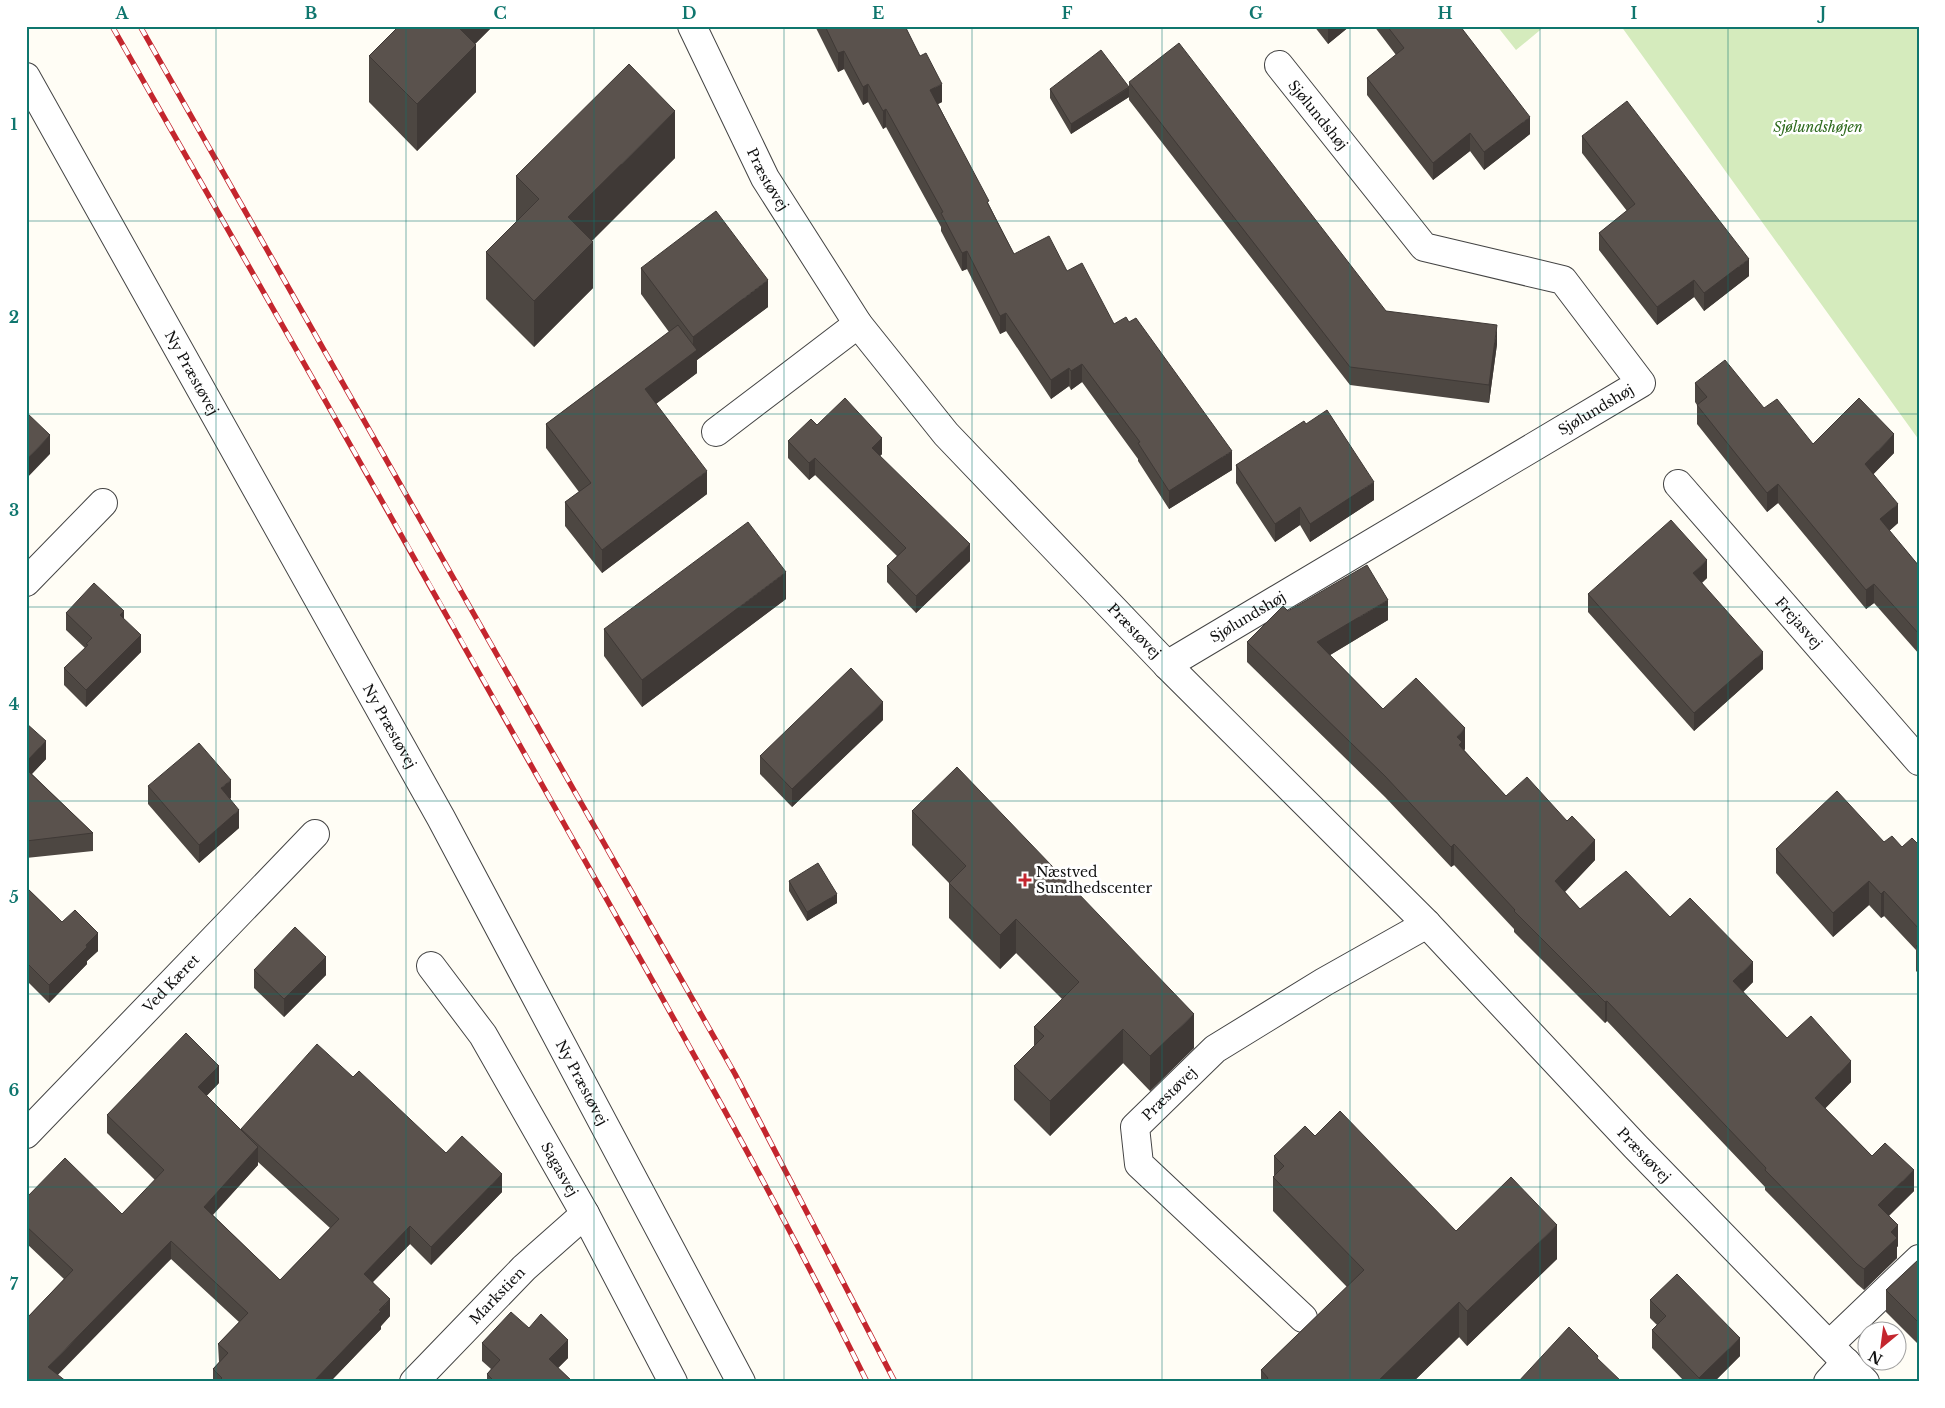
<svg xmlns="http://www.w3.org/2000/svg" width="1945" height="1408" font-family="'Libre Baskerville',serif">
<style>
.green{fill:#d5ebbd}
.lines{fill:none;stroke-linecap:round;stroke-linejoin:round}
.minor-casing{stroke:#444;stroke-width:30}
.tertiary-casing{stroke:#444;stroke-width:30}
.minor{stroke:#fff;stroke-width:28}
.tertiary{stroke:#fff;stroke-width:28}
.rail-casing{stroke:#c4262e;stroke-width:5.5}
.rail{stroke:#fff;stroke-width:4;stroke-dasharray:11;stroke-linecap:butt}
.wall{fill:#4d4742;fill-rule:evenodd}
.shaded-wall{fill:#3f3936}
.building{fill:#5a524d;stroke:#3f3936}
.grid{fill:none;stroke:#0f766e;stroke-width:1;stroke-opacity:0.55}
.poi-dot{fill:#c4262e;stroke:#fff;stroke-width:2}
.labels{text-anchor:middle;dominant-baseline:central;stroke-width:5;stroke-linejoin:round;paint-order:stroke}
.street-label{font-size:14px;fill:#111;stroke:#fff}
.park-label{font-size:14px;font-style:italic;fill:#2f6b1f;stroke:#fff}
.poi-label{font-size:14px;fill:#111;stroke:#fff;text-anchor:start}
.neatline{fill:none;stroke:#0f766e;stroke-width:2}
.grid-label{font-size:16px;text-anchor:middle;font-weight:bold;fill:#0f766e}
</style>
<rect width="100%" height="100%" fill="#fffdf5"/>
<path class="green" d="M1497,26H1545L1516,50Z
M1621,26H1919V440Z"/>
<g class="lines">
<defs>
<g id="minor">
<path d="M716,432L858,324"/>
<path id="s1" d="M1678,484L1919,761"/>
<path d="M26,582L103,503"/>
<path id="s2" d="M1167,665L1641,383L1563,280L1424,247L1279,65"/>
<path id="s3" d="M431,966L483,1035L585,1214L673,1382"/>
<path id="s4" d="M26,1134L315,834"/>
<path id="s5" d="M1303,1318L1139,1164L1135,1127L1215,1049L1324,982L1427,924"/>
<path d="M1829,1345L1919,1259"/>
<path id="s6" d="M414,1382L524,1268L585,1214"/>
<path d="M1828,1382L1846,1362"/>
</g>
<g id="tertiary">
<path id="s7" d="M692,26L765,178L858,324L946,434L1167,665L1427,924L1636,1147L1865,1382"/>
<path id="s8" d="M26,77L441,818L741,1382"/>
</g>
</defs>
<use href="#minor" class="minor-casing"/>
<use href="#tertiary" class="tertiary-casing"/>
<use href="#minor" class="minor"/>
<use href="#tertiary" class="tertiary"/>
<defs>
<path id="rail" d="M112,26C261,288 411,550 558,813C664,1001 771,1188 867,1382
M140,26L735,1074L895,1382"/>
</defs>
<use href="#rail" class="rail-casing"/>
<use href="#rail" class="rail"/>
</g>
<path class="wall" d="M399,26H493L475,44L476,92L417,151L369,102V56Z
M815,26H905L942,102L938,104L1014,254L1067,271L1114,324L1232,470L1169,509L1138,461V459L1082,382L1071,390L1069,386L1051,399L1006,331L1000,334L967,269L962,271L941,231V227L886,127L883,129L868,102L863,105L844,69L838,72Z
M1314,26H1350L1328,44Z
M1374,26H1460L1530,134L1484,170L1470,151L1433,180L1367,95V78L1396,55Z
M1129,82L1386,311L1497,344L1489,403L1350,385L1129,100V97L1071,134L1050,98V89L1129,87Z
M1582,136L1749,276L1704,311L1694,297L1657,325L1599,250V233L1627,211L1582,153Z
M675,158L592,241L593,288L534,347L486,299V252L516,222V176Z
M641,268L768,307L697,360V373L656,404L707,494L602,573L565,526V502L579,492L546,448V424L669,332L641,294Z
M1695,383L1764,408L1813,444L1894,453L1873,474L1898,523L1889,531L1919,566V654L1874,603L1866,609L1778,503L1767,512L1697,424V405L1695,402Z
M1306,424L1374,500L1310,542L1300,525L1275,542L1236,483V465Z
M817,425L882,454L880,456L970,561L916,613L887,582V566L897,556L815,475L809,480L788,458V441Z
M1707,578L1702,583L1763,669L1694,731L1588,612V594Z
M786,599L642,707L604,656V629Z
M1288,611L1388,620L1330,655L1383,709L1465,749L1464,750L1506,796L1595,860L1565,892L1580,909L1670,917L1753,982L1743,992L1787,1038L1851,1082L1825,1108L1872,1156L1914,1191L1889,1216L1898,1246L1897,1247V1258L1864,1290L1857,1284L1765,1190V1187L1607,1021L1605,1023L1514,932V929L1454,865L1451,867L1385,797L1247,662V642Z
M66,613L124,619L141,652L86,707L64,685V668L85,648L66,630Z
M883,720L792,807L760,774V756Z
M26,723L46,759L32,774L93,833V851L26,858Z
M148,786L231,798L230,799L239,828L199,863L148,804Z
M912,811L1194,1048L1150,1091L1123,1063L1050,1136L1014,1100V1066L1034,1046V1027L1062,999L1016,953L1000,969L949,918V883L912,845Z
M1884,842L1902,847L1919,845V974L1916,971V950L1884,916L1881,918L1869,905L1833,937L1776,873V849Z
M789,881L837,903L807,921L789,891Z
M26,887L62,922L98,951L87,961V964L49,1003L26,980Z
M254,970L326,975L284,1017L254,988Z
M353,1077L446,1153L502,1192L431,1265L410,1244L373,1282L390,1316L381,1326V1329L330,1382H213V1369L219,1362L218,1344L239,1322L171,1259L26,1382L27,1318L64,1279L26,1243V1198L122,1214L155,1180L107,1133V1115L219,1083L206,1096L241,1131V1129ZM258,1162L330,1228L280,1280L213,1215L258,1165Z
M1315,1136L1456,1231L1557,1259L1467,1346L1459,1337L1413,1382H1261V1370L1347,1287L1273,1211V1177L1274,1176V1156Z
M1919,1259V1345L1886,1312V1290Z
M1650,1300L1740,1356L1714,1382H1685L1652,1348V1330L1657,1325L1650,1318Z
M529,1328L568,1358L558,1368L573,1382H487V1374L491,1369L482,1361V1343Z"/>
<path class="shaded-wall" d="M452,26H493L452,67Z
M1328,26H1350L1328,44Z
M476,45V92L417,151V104Z
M844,51V69L838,72V53Z
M868,84V102L863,105V87Z
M942,84V102L930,108V90Z
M1129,88V97L1071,134V124Z
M886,109V127L883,129V111Z
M675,111V158L568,264V217Z
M1530,117V134L1484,170V152Z
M1470,133V151L1433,180V163Z
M593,242V288L534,347V301Z
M967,251V269L962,271V253Z
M1749,259V276L1704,311V293Z
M768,280V307L697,360V373L645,412V389L693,353V337Z
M1694,280V297L1657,325V307Z
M1006,313V331L1000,334V316Z
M1497,325V344L1489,403V385Z
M1082,364V382L1071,390V371Z
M1069,368V386L1051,399V380Z
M1894,434V453L1865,483V464Z
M50,435V454L26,479V460Z
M882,438V454L872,464V448Z
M1232,451V470L1169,509V491Z
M815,458V475L809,480V463Z
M707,471V494L602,573V550Z
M1374,482V500L1310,542V524Z
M1778,484V503L1767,512V493Z
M1898,504V523L1880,539V519Z
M1300,507V525L1275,542V524Z
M970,544V561L916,613V596Z
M1707,560V578L1693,590V573Z
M786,572V599L642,707V680Z
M1874,584V603L1866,609V590Z
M1388,600V620L1317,663V642Z
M124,611V628L120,615Z
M141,635V652L86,707V690Z
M1763,652V669L1694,731V713Z
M883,702V720L792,807V789Z
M1465,728V749L1462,753L1457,737Z
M46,741V759L26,780V762Z
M231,780V798L221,806V788Z
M239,810V828L199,863V845Z
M1595,840V860L1555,902V881Z
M1454,844V865L1451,867V847Z
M1869,881V905L1833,937V913Z
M1884,891V916L1881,918V894Z
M837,894V903L807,921V912Z
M1016,919V953L1000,969V935Z
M98,933V951L87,961V964L49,1003V985L86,945Z
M326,957V975L284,1017V999Z
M1753,962V982L1733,1002V981Z
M1607,1001V1021L1605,1023V1002Z
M1194,1014V1048L1150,1091V1056Z
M1123,1029V1063L1050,1136V1101Z
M1851,1061V1082L1815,1119V1098Z
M219,1066V1083L198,1105V1087Z
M258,1147V1165L204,1224V1207Z
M1914,1170V1191L1878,1226V1205Z
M502,1174V1192L431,1265V1247Z
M1557,1225V1259L1467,1346V1311Z
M1898,1225V1246L1897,1247V1258L1864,1290V1269L1891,1232Z
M410,1226V1244L364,1291V1274Z
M171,1241V1259L51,1382L48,1367Z
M390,1299V1316L381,1326V1329L330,1382H313Z
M1459,1302V1337L1413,1382H1377Z
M1740,1338V1356L1714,1382H1699V1378Z
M568,1340V1358L549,1377V1359Z"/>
<path class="building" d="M399,26H457L476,45L417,104L369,56Z
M825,26H905L920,56L926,53L942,84L930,90L989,201L987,202L1014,254L1049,236L1067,271L1082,263L1114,324L1126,317L1129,322L1136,318L1232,451L1169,491L1138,443L1140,442L1082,364L1071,371L1069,368L1051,380L1006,313L1000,316L967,251L962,253L941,213L943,212L886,109L883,111L868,84L863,87L844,51L838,53Z
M1387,26H1460L1530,117L1484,152L1470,133L1433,163L1367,78L1404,48Z
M1179,43L1386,311L1497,325L1489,385L1350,367L1129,82Z
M1101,50L1129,87L1071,124L1050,89Z
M629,64L675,111L568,217L593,242L534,301L486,252L539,199L516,176Z
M1627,101L1749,259L1704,293L1694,280L1657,307L1599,233L1635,204L1582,136Z
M716,211L768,280L693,337L641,268Z
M678,325L697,350L645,389L707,471L602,550L565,502L591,483L546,424Z
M1725,360L1764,408L1777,399L1813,444L1859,398L1894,434L1865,464L1898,504L1880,519L1919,566V634L1874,584L1866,590L1778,484L1767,493L1697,405L1707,397L1695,383Z
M845,398L882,438L872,448L970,544L916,596L887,566L906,548L815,458L809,463L788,441L811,419L817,425Z
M1327,410L1374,482L1310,524L1300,507L1275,524L1236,465L1304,421L1306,424Z
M26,412L50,435L26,460Z
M1671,520L1707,560L1693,573L1763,652L1694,713L1588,594Z
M748,522L786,572L642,680L604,629Z
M1367,565L1388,600L1317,642L1383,709L1416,678L1465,728L1457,737L1462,742L1459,745L1506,796L1527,777L1567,821L1572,816L1595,840L1555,881L1580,909L1626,871L1670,917L1690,898L1753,962L1733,981L1787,1038L1811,1016L1851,1061L1815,1098L1872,1156L1885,1143L1914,1170L1878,1205L1898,1225L1891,1232L1897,1238L1864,1269L1857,1264L1765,1170L1766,1168L1607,1001L1605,1002L1514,911L1515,910L1454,844L1451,847L1385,776L1247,642L1283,606L1288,611Z
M94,583L124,611L120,615L141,635L86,690L64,668L88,645L86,644L92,638L66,613Z
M851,668L883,702L792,789L760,756Z
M26,723L46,741L26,762Z
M199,743L231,780L221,788L239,810L199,845L148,786Z
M957,767L1194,1014L1150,1056L1123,1029L1050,1101L1014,1066L1044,1036L1034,1027L1079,982L1016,919L1000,935L949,883L966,866L912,811Z
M26,769L93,833L26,841Z
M1837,791L1884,842L1892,836L1902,847L1912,838L1919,845V929L1884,891L1881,894L1869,881L1833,913L1776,849Z
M818,863L837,894L807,912L789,881Z
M26,887L62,922L75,910L98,933L86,945L87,947L49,985L26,962Z
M295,927L326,957L284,999L254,970Z
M1919,943V950L1916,946Z
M186,1033L219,1066L198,1087L258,1147L204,1207L280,1280L339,1219L241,1129L317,1044L353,1077L359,1071L446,1153L462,1136L502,1174L431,1247L410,1226L364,1274L390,1299L379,1310L381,1311L313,1382H218L222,1378L213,1369L228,1353L218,1344L248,1313L171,1241L48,1367L67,1382H26V1317L27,1318L73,1270L26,1226V1198L65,1158L122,1214L164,1170L107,1115Z
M1340,1111L1456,1231L1511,1177L1557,1225L1467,1311L1459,1302L1377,1382H1265L1268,1378L1261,1370L1364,1270L1273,1177L1284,1166L1274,1156L1305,1126L1315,1136Z
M1919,1259V1323L1886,1290Z
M1677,1274L1740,1338L1699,1378L1652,1330L1666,1316L1650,1300Z
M511,1312L529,1328L541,1314L568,1340L549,1359L573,1382H495L487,1374L500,1360L482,1343Z
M1569,1327L1598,1356L1597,1358L1622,1382H1518Z"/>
<path class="grid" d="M216,26V1382M406,26V1382M594,26V1382M784,26V1382M972,26V1382M1162,26V1382M1350,26V1382M1540,26V1382M1728,26V1382M26,221H1919M26,414H1919M26,607H1919M26,801H1919M26,994H1919M26,1187H1919"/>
<path class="poi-dot" d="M1022.5 872.5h5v5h5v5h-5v5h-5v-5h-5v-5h5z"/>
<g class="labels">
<g class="street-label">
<text transform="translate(1318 115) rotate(51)">Sjølundshøj</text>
<text stroke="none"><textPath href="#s7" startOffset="171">Præstøvej</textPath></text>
<text stroke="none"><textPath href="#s8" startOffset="339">Ny Præstøvej</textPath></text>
<text stroke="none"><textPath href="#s2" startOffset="499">Sjølundshøj</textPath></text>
<text stroke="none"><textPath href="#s2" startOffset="94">Sjølundshøj</textPath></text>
<text stroke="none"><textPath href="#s1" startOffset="184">Frejasvej</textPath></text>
<text stroke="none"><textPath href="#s7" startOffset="755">Præstøvej</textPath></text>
<text stroke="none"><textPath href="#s8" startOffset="744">Ny Præstøvej</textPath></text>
<text stroke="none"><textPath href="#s4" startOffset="209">Ved Kæret</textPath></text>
<text stroke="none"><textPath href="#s8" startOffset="1149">Ny Præstøvej</textPath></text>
<text stroke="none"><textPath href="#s5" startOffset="310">Præstøvej</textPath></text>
<text stroke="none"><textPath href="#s7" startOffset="1486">Præstøvej</textPath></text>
<text stroke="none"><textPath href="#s3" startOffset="241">Sagasvej</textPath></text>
<text stroke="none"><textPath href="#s6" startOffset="120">Markstien</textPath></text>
</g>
<g class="park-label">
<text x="1818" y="127">Sjølundshøjen</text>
</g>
<g class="poi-label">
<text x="1036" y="872">Næstved<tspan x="1036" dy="16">Sundhedscenter</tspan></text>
</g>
</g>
<rect width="1945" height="1408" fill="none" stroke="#ffffff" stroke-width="55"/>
<g transform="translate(1882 1346) rotate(209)"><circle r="24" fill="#ffffff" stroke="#a0a0a0"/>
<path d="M0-4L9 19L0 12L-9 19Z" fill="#c4262e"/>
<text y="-8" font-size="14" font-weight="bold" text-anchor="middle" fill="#111111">N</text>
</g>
<rect x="28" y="28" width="1890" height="1352" class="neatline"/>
<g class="grid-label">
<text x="122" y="19">A</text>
<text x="311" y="19">B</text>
<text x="500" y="19">C</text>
<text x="689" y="19">D</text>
<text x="878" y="19">E</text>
<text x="1067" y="19">F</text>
<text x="1256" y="19">G</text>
<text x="1445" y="19">H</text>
<text x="1634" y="19">I</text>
<text x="1823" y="19">J</text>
<text x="14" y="130">1</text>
<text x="14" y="323">2</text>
<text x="14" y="516">3</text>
<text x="14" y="710">4</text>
<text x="14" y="903">5</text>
<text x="14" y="1096">6</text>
<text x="14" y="1290">7</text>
</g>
</svg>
